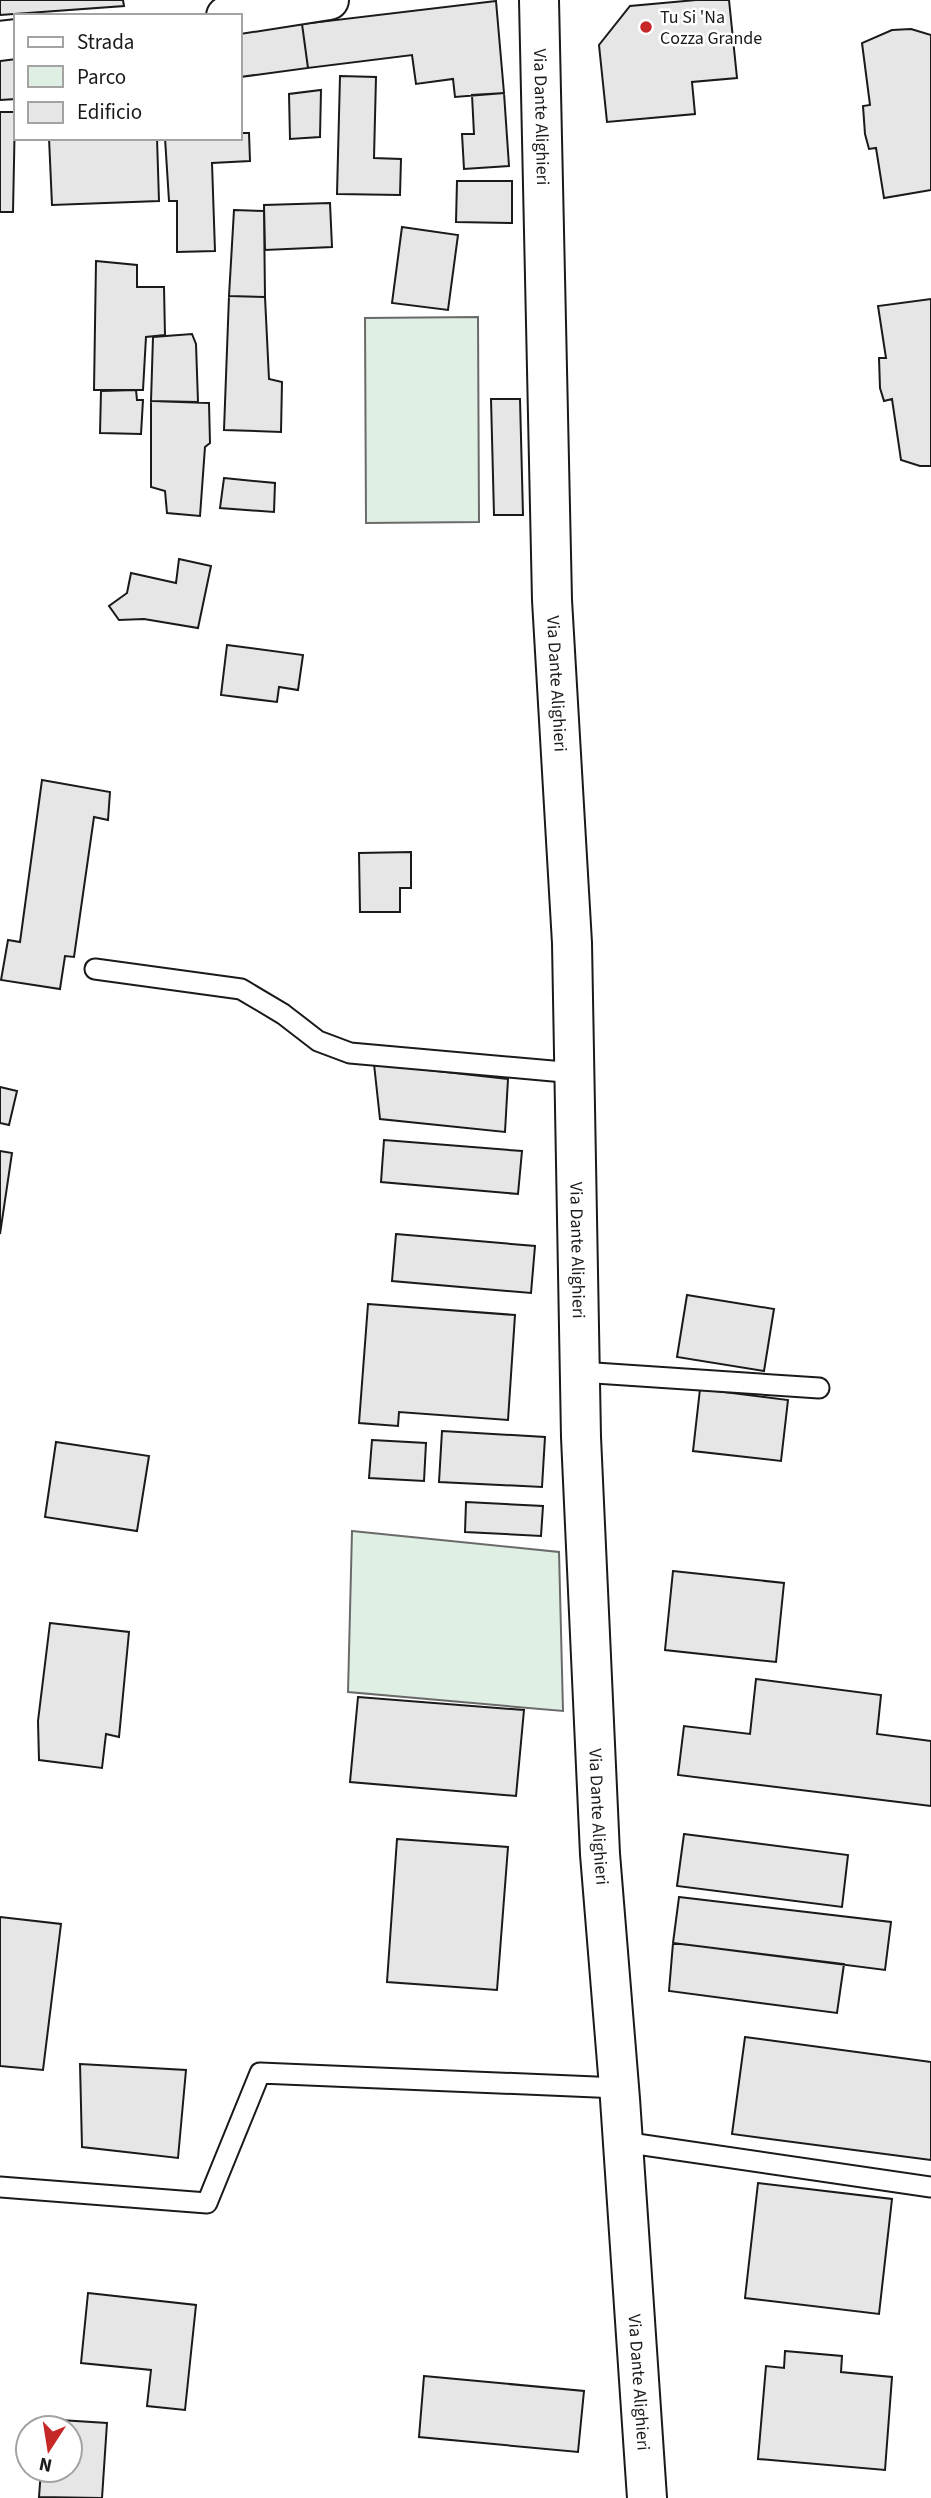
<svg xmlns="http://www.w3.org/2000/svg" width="931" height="2498" font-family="'Source Sans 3',sans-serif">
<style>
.green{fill:#e0efe3;stroke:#6a6a6a;stroke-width:2}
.building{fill:#e6e6e6;stroke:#1a1a1a;stroke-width:2}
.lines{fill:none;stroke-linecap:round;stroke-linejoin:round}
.service-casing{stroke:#1a1a1a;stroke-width:23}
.minor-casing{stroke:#1a1a1a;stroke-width:42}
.tertiary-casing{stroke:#1a1a1a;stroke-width:42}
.service{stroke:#fff;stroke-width:19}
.minor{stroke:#fff;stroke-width:38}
.tertiary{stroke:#fff;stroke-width:38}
.poi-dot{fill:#c62828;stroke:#fff;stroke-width:2.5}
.labels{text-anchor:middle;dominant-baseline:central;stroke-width:5;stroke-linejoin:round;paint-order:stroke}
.poi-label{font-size:18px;fill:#1a1a1a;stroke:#fff;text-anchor:start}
.street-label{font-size:18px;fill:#1a1a1a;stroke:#fff}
</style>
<rect width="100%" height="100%" fill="#fff"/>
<path class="green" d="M478,317L479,522L366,523L365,318Z
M352,1531L559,1552L563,1711L348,1692Z"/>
<path class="building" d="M0,0H123L124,6L0,15Z
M696,0H729L737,78L692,82L695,114L607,122L599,45L630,6Z
M496,1L504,93L455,97L453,79L416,84L412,55L308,68L302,24Z
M302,24L308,68L240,77V32Z
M911,29L931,35V190L884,198L876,148L869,149L865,134L863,106L870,105L862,43L892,30Z
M16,54V99L0,100V55Z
M340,76L376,77L374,158L401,159L400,195L337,194Z
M321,90L320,137L290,139L289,94Z
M504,93L509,166L464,169L462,134H474L472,95Z
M0,112H15L13,212H0Z
M240,133H249L250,161L212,163L215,251L177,252V201H169L165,138H240Z
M49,138H157L159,201L52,205Z
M457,181H512V223L456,222Z
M330,203L332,247L265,250L264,205Z
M234,210L264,211L265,297L229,296Z
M402,227L458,235L448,310L392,303Z
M96,261L137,265V287H164L165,335L146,337L143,390H94Z
M229,296L265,297L269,379L282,382L281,432L224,430Z
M931,299V466H920L901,460L892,399L884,401L880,388L879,358H886L878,306Z
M192,334L196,344L198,402L151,401L153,337Z
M136,390L137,400H143L141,434L100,433L101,391Z
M491,399H520L523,515H494Z
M151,401L209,403L210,443L205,447L200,516L167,513L165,491L151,487Z
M224,478L275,483L274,512L220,508Z
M179,559L211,566L198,628L144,619L119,620L109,606L127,593L131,573L176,583Z
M227,645L303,655L298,690L279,687L277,702L221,695Z
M42,780L110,792L108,820L94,817L74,957L65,956L60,989L1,980L8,940L20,942Z
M411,852V888H400V912H360L359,853Z
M374,1064L508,1079L505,1132L380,1119Z
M0,1087L17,1091L9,1125L0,1123Z
M384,1140L522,1151L518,1194L381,1182Z
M0,1151L12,1153L0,1234Z
M396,1234L535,1246L531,1293L392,1281Z
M687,1295L774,1309L764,1371L677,1357Z
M368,1304L515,1315L508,1420L399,1412L398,1426L359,1423Z
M700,1389L788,1400L781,1461L693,1451Z
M442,1431L545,1437L542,1487L439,1482Z
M372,1440L426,1443L424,1481L369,1478Z
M56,1442L149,1456L137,1531L45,1517Z
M466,1502L543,1506L541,1536L465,1532Z
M673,1571L784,1583L776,1662L665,1650Z
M50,1623L129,1632L119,1737L106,1734L102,1768L39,1760L38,1721Z
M756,1679L881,1695L877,1734L931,1741V1806L678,1775L684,1726L750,1734Z
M358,1697L524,1710L516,1796L350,1782Z
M684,1834L848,1855L842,1907L677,1886Z
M397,1839L508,1847L497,1990L387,1982Z
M679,1897L891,1922L885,1970L673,1943Z
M0,1917L61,1924L43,2070L0,2066Z
M673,1943L844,1964L837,2013L669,1991Z
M745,2037L931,2062V2160L732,2134Z
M80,2064L186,2070L178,2158L82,2147Z
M758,2183L892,2199L879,2314L745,2298Z
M88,2293L196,2305L185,2410L147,2406L151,2370L81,2363Z
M785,2351L842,2356L841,2372L892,2377L885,2470L758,2459L766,2366L784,2368Z
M424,2376L584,2391L578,2452L419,2437Z
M44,2419L107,2423L102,2498L39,2497L41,2470H70V2428H44Z"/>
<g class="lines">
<defs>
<path id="service" d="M95,969L241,989L283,1014L318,1041L350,1053L575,1073
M580,1372L819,1388
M623,2142L931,2187
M0,2187L207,2203L260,2073L619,2088"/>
<g id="minor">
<path id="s1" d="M539,0L552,600L572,943L581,1437L600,1854L620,2099L647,2498"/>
</g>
<path id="tertiary" d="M226,16L329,0
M0,41L16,39"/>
</defs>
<use href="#service" class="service-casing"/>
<use href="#minor" class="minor-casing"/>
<use href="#tertiary" class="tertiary-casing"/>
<use href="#service" class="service"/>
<use href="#minor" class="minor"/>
<use href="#tertiary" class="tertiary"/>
</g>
<circle class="poi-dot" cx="646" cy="27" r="7"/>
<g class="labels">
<g class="poi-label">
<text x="660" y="17">Tu Si 'Na<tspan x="660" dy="21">Cozza Grande</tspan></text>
</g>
<g class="street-label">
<text stroke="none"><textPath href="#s1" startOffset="117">Via Dante Alighieri</textPath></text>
<text stroke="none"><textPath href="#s1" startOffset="684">Via Dante Alighieri</textPath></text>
<text stroke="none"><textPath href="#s1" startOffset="1251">Via Dante Alighieri</textPath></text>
<text stroke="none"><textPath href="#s1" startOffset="1818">Via Dante Alighieri</textPath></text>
<text stroke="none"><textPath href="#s1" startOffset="2385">Via Dante Alighieri</textPath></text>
</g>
</g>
<rect x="14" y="14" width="228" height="126" fill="#ffffff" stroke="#a3a3a3" stroke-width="2"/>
<rect x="28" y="37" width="35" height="10" fill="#ffffff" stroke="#a3a3a3" stroke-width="2"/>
<text x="77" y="49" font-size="21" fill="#1a1a1a">Strada</text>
<rect x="28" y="66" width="35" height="21" fill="#e0efe3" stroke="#a3a3a3" stroke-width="2"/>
<text x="77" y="84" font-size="21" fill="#1a1a1a">Parco</text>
<rect x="28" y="102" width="35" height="21" fill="#e6e6e6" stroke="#a3a3a3" stroke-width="2"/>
<text x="77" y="119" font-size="21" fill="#1a1a1a">Edificio</text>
<g transform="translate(49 2449) rotate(192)"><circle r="33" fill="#ffffff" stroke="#a3a3a3" stroke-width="2"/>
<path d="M0-5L12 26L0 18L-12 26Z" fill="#c62828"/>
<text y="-10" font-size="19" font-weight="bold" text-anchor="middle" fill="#1a1a1a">N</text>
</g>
</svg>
